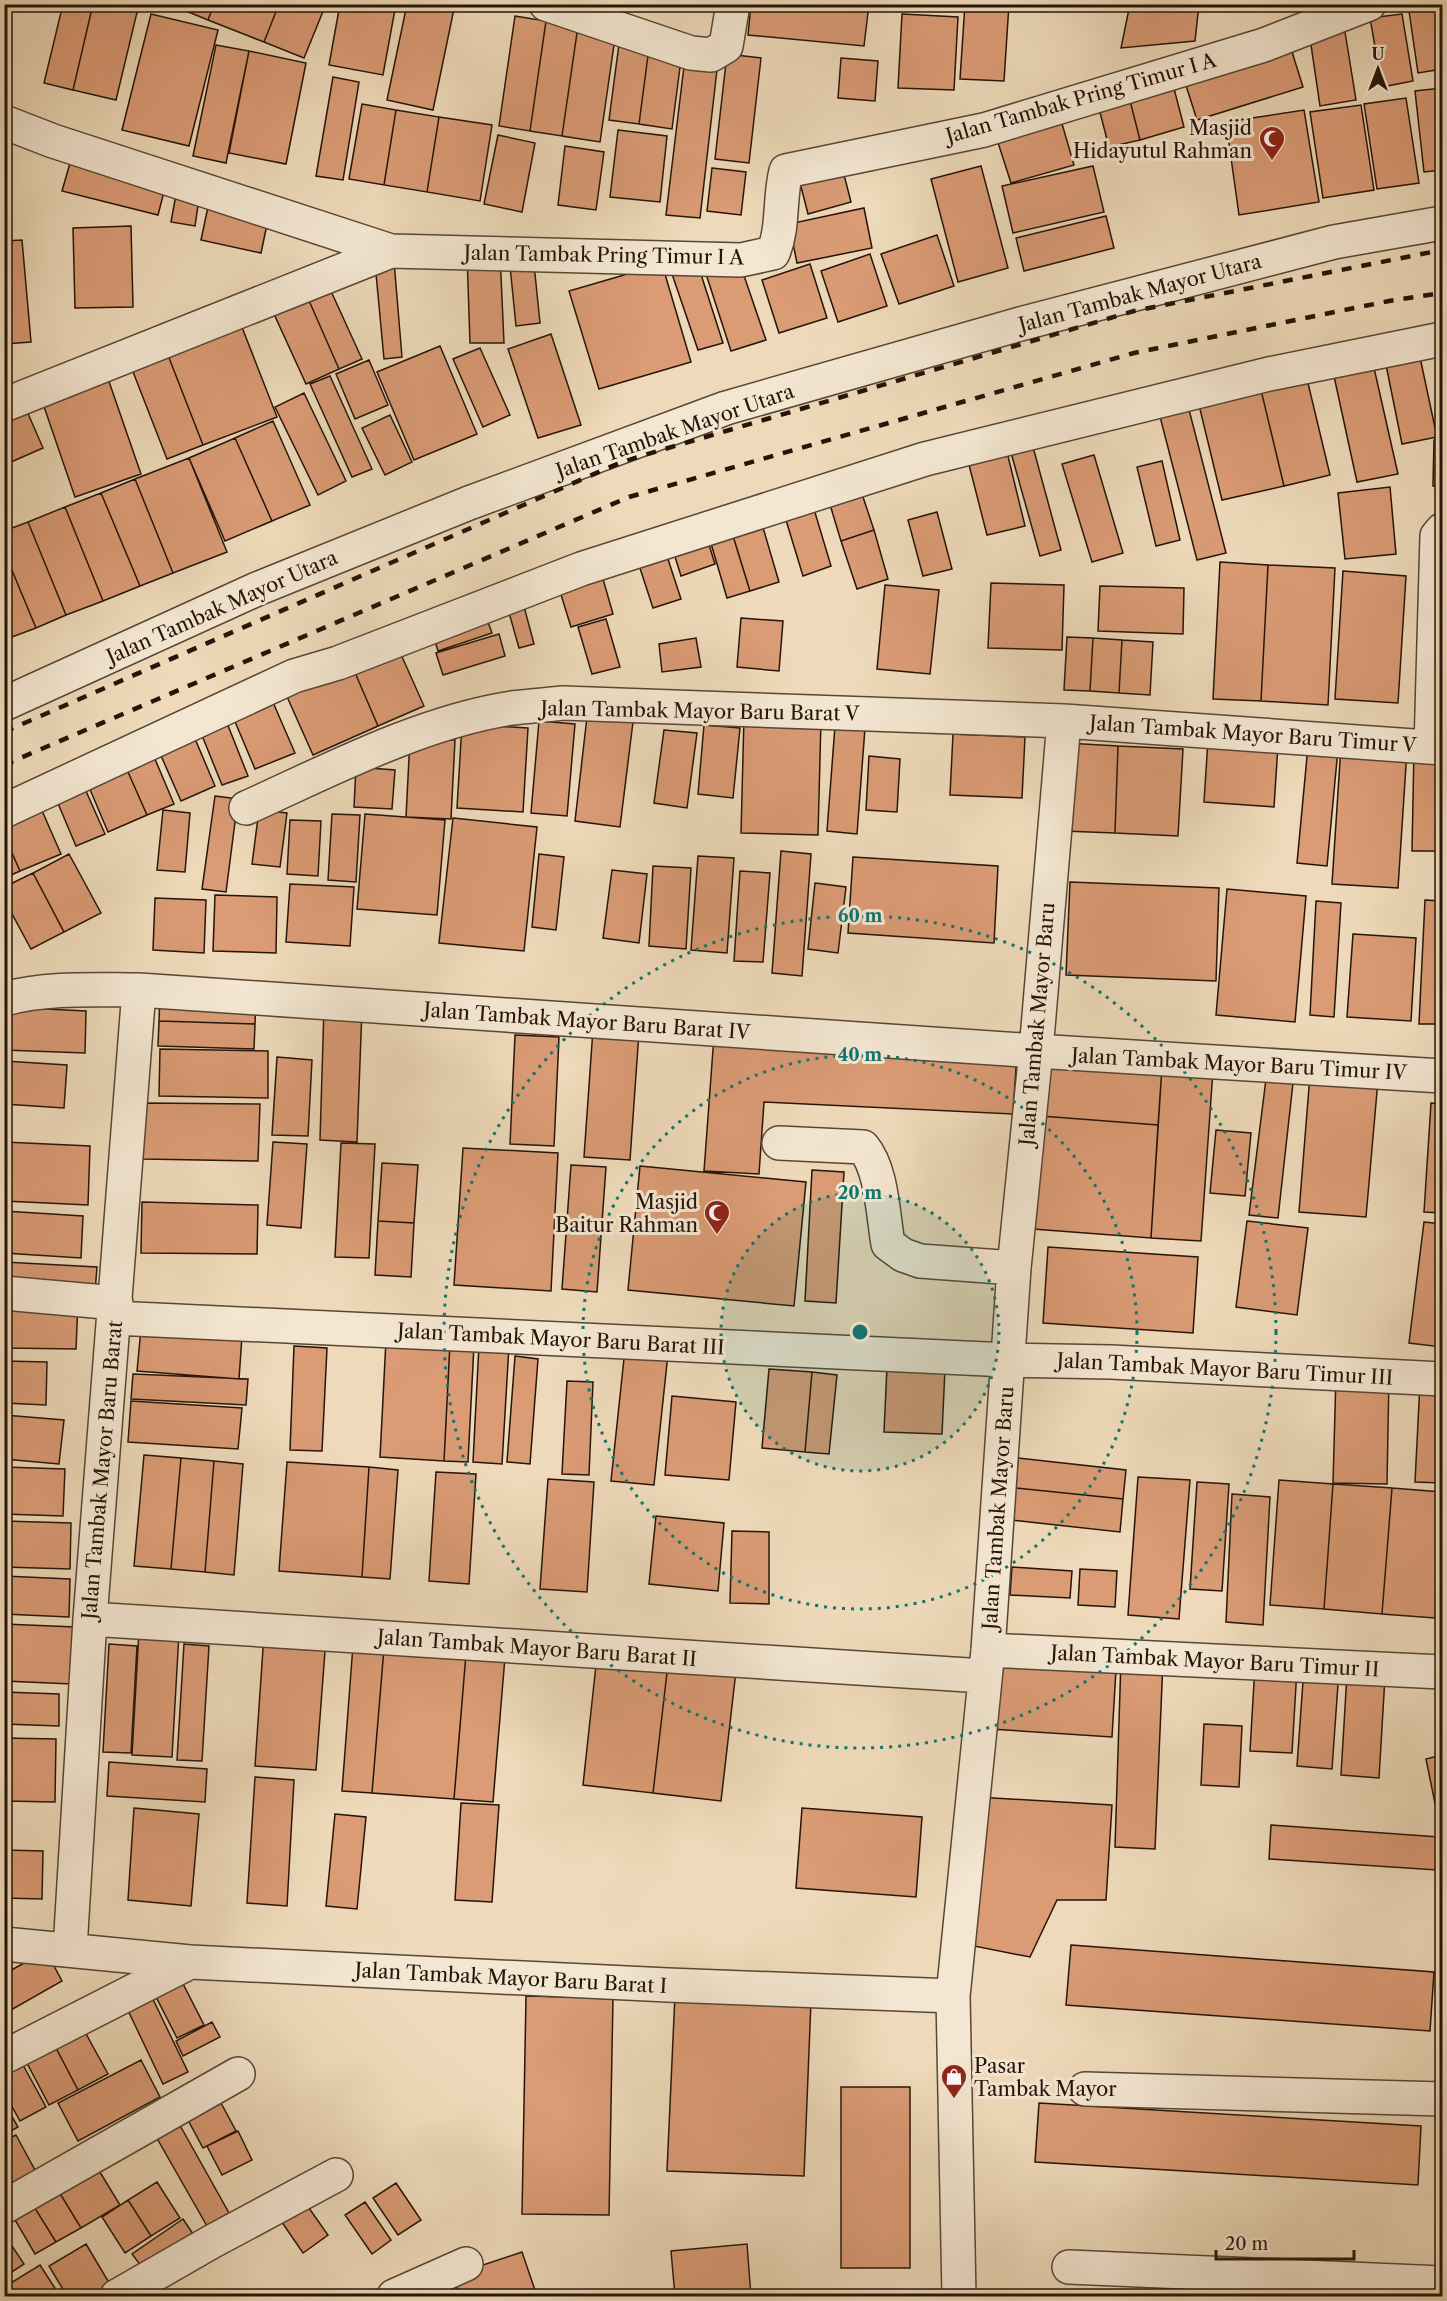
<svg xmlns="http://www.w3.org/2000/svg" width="1447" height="2301" font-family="'Libre Caslon Text',serif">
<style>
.building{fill:#da9b75;stroke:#251409;stroke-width:1.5}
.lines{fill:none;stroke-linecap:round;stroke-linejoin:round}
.minor-casing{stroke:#574635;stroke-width:36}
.minor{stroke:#f4e7d2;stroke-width:33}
.rail{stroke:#251409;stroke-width:4.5;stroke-dasharray:10 10;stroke-linecap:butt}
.ring{fill:none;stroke:#0f766e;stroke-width:3;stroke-dasharray:3 6}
.labels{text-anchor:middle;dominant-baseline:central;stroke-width:6;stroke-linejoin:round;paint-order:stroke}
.street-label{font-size:20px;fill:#251409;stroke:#f4e7d2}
.poi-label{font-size:20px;fill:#251409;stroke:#f4e7d2;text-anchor:end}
.centre{fill:#0f766e;stroke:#f4e7d2;stroke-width:3}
.ring-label{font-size:18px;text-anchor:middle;font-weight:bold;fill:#0f766e;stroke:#f4e7d2;stroke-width:6;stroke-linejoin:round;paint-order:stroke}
</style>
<rect width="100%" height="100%" fill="#eedaba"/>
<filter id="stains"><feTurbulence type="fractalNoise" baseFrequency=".00333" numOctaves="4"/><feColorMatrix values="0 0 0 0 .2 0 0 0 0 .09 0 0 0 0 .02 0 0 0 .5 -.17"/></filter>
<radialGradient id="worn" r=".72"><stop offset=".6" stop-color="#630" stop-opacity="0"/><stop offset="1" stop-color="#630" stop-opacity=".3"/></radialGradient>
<path class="building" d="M63,4H93L73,90L44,83Z
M93,4H139L116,100L73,90Z
M169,4H214L208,20Z
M214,4H279L264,42L208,20Z
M279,4H326L304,58L264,42Z
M340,4H396L383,75L329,65Z
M407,4H455L433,110L387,100Z
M751,4H869L864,46L748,35Z
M965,4H1009L1004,81L960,79Z
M1130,4H1199L1195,41L1121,48Z
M1229,4H1278V7Z
M1408,4H1442V69L1418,73Z
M151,14L218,30L189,146L122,130Z
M902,14L958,17L954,90L898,88Z
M1402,14L1413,81L1382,87L1370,18Z
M515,16L546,21L530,131L499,126Z
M546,21L578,26L562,136L530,131Z
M578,26L616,31L600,142L562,136Z
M1345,32L1356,100L1320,106L1310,38Z
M1288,39L1303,87L1197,120L1182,73Z
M619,44L649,48L639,124L609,120Z
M216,45L249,51L226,163L193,156Z
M649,48L682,52L672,129L639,124Z
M249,51L306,63L286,164L229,153Z
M727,54L761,58L749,163L715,159Z
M685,58L718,61L700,218L666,215Z
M841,58L878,61L875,101L838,98Z
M333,77L359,82L343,180L316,176Z
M1171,77L1184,127L1140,140L1127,89Z
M1442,88V170L1424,172L1415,91Z
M1127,89L1140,140L1109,147L1096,97Z
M1406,98L1419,183L1377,189L1364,104Z
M362,104L396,110L384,185L349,179Z
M1361,105L1374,190L1323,198L1310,112Z
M396,110L439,117L427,192L384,185Z
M1058,110L1074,165L1011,183L994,130Z
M1304,110L1319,202L1239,215L1226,122Z
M439,117L492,125L480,201L427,192Z
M618,130L667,136L660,202L610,197Z
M498,135L535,143L522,212L484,204Z
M565,146L604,152L596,210L558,205Z
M72,156L167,180L158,215L62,191Z
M841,163L851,202L808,214L798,175Z
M981,166L1008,268L958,282L931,179Z
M1093,166L1104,212L1013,233L1002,186Z
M712,168L746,172L741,215L707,211Z
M177,189L200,192L195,226L171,222Z
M209,202L269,215L261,253L201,240Z
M864,208L872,248L797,263L789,224Z
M1106,216L1114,248L1024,271L1016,238Z
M131,226L133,307L75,308L73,228Z
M937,235L954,286L899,304L881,254Z
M22,240L31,342L4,344V241Z
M500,254L504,343H470L467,255Z
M870,254L887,306L838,322L821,271Z
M394,261L402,357L384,359L375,263Z
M534,264L540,323L516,326L510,266Z
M662,264L691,362L599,389L569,291Z
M740,264L766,340L731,351L706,274Z
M810,264L827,318L779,333L762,280Z
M698,265L723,343L698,350L672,274Z
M325,278L362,359L339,369L303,287Z
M303,287L339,369L306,384L269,303Z
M238,317L277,417L203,445L164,345Z
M551,334L581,425L538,438L508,349Z
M164,345L203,445L167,459L128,359Z
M440,346L477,434L414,460L377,372Z
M480,348L510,415L483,427L453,359Z
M1418,348L1437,437L1402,444L1384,355Z
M1372,359L1398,474L1357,482L1332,367Z
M369,360L388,405L355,419L336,374Z
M105,370L141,474L75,497L39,392Z
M330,376L372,469L352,477L310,384Z
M1307,379L1330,475L1284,486L1261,390Z
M1261,390L1284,486L1222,500L1199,405Z
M304,393L346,481L318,495L275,407Z
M1186,398L1226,553L1197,560L1157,405Z
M23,402L43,448L4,465V409Z
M390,415L412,462L385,475L362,428Z
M273,421L310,505L272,521L235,438Z
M1030,436L1061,550L1040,556L1008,442Z
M235,438L272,521L225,541L189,458Z
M1434,440H1442V486H1433Z
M1006,448L1025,526L987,535L967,457Z
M1094,455L1123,553L1092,562L1062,464Z
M189,458L227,552L173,573L135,479Z
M1162,461L1180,540L1156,546L1137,467Z
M135,479L173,573L140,586L101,493Z
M1390,487L1396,554L1345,559L1338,493Z
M860,488L874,530L841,541L828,498Z
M101,493L140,586L103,601L65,507Z
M811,499L831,566L803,576L782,507Z
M65,507L103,601L66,615L28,522Z
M937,512L952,569L923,576L908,520Z
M759,514L779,582L750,591L729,523Z
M28,522L66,615L36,628L4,551V531Z
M729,523L750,591L727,598L707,530Z
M874,530L888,579L857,589L841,541Z
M706,535L715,564L681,576L672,547Z
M664,547L681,599L653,608L636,556Z
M4,551L36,628L4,640Z
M1220,562L1268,565L1261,701L1213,699Z
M1268,565L1335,568L1328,705L1261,701Z
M1343,571L1406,576L1398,703L1335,699Z
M601,572L613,614L571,627L558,585Z
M991,583L1064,585L1062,650L988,648Z
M885,585L939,590L930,674L877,669Z
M1100,586L1184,588L1183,634L1098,631Z
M522,599L534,644L519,648L506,602Z
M484,611L492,633L438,651L431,628Z
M741,618L783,621L779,671L737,667Z
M606,619L620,667L592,674L578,627Z
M499,634L505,656L443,675L436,653Z
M1067,637L1093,638L1090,691L1064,690Z
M696,638L701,667L662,672L659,644Z
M1093,638L1122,640L1119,693L1090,691Z
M1122,640L1153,642L1150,695L1119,693Z
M395,641L424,706L378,726L350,661Z
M350,661L378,726L313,755L284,690Z
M272,700L295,753L255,769L233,717Z
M587,717L633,722L620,827L575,821Z
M744,717L821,719L818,835L741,833Z
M539,721L575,724L567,816L531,813Z
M227,723L248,776L222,785L201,733Z
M462,724L528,728L523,812L457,808Z
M704,725L740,728L733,798L698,794Z
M835,726L865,728L857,834L827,831Z
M664,730L697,733L687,808L654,803Z
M193,734L215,786L181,801L158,749Z
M953,734L1025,737L1022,798L950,795Z
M410,738L455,740L451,819L406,817Z
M1208,740L1278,745L1274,807L1204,802Z
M1066,743L1118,746L1115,833L1063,831Z
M1118,746L1183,749L1178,836L1115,833Z
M1308,746L1338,749L1327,866L1297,863Z
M1341,746L1407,750L1398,888L1332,884Z
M1414,749H1442V851H1412Z
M152,752L174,804L147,815L124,763Z
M869,756L900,759L897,812L866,810Z
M124,763L147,815L108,832L86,780Z
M356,767L395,770L392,809L354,807Z
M82,782L105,834L76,846L54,794Z
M215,796L238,799L226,892L202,889Z
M40,806L61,854L20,871L4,835V822Z
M163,810L190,813L185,872L157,870Z
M259,810L287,813L280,867L252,864Z
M332,814L360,815L356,882L328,880Z
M365,814L445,820L437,915L357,909Z
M453,818L537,827L524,951L439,943Z
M290,820L321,821L318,876L287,874Z
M4,835L20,871L4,878Z
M781,851L811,854L802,976L772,973Z
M69,854L101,913L64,932L33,873Z
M539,854L564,857L556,930L532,927Z
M698,856L734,858L727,953L691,950Z
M853,857L998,866L994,943L848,933Z
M653,866L691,868L686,949L649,946Z
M612,870L647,874L639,943L603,938Z
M740,871L770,873L763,962L734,961Z
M33,873L64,932L31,949L4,899V887Z
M1070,882L1219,888L1216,981L1066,975Z
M815,883L846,887L838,953L808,949Z
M290,884L354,887L350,946L286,942Z
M1227,889L1306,896L1295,1022L1216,1015Z
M215,895L277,897L276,953L213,951Z
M155,898L206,900L204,953L153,950Z
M1425,900L1442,901V1024H1419Z
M1316,901L1341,903L1334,1017L1310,1015Z
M1353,934L1416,938L1411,1021L1347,1017Z
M160,995L256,998L255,1024L159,1021Z
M4,1007L86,1011L85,1053L4,1050Z
M324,1008L362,1009L357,1142L320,1140Z
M159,1021L255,1024L254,1049L158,1046Z
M593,1029L639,1032L630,1160L584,1157Z
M515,1035L559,1037L554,1146L510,1144Z
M714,1036L1017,1052L1013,1114L764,1102L759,1174L704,1171Z
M160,1049L268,1051V1098L159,1096Z
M277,1057L312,1060L308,1136L272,1135Z
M1045,1058L1162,1067L1158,1125L1041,1116Z
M4,1061L67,1065L64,1108L4,1104Z
M1162,1067L1213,1070L1201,1241L1151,1238Z
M1267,1071L1294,1074L1278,1218L1249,1215Z
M1310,1075L1378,1080L1366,1217L1299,1212Z
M144,1103L260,1104L258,1161L143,1159Z
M1431,1103L1442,1104V1213L1424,1212Z
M1041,1116L1158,1125L1151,1238L1033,1229Z
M1216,1130L1251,1133L1245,1196L1210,1193Z
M4,1142L90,1146L88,1205L4,1201Z
M273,1142L307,1144L301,1228L267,1225Z
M341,1143L375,1144L369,1258L335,1257Z
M463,1148L558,1153L551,1291L454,1285Z
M382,1163L418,1165L414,1223L378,1221Z
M571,1165L606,1167L597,1292L562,1289Z
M640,1166L806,1182L794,1306L628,1290Z
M812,1170L844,1172L836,1303L805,1301Z
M142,1202L258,1205L257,1254L141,1253Z
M4,1211L83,1216L81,1258L4,1253Z
M378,1221L414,1223L411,1277L375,1275Z
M1247,1221L1308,1228L1297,1315L1236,1307Z
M1424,1222L1442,1224V1347L1409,1343Z
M1048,1247L1198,1257L1193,1333L1043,1323Z
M4,1262L97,1267L95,1292L4,1287Z
M4,1300L78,1302L76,1349L4,1348Z
M141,1329L242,1336L239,1379L137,1371Z
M386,1340L450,1343L444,1461L380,1457Z
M450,1343L474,1345L468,1462L444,1461Z
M479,1345L509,1346L502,1464L473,1462Z
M294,1346L327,1348L322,1451L290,1450Z
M625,1349L668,1354L654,1485L611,1481Z
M515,1356L538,1359L530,1464L507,1462Z
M4,1361L47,1362L46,1405L4,1403Z
M887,1367L945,1369L942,1434L884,1432Z
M769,1369L812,1372L805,1452L762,1448Z
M812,1372L837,1375L829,1454L805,1452Z
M133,1374L248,1379L246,1405L131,1399Z
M1336,1376L1389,1377L1387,1484L1333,1483Z
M567,1381L593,1382L589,1475L562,1474Z
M1420,1383L1442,1384V1483L1415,1482Z
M672,1396L736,1402L729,1480L665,1475Z
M131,1401L242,1408L238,1449L128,1442Z
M4,1415L64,1420L59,1464L4,1459Z
M144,1455L181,1458L171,1569L134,1566Z
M181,1458L214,1461L205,1572L171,1569Z
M1018,1458L1126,1470L1123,1499L1015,1488Z
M214,1461L243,1464L234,1575L205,1572Z
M287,1462L369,1467L362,1577L279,1571Z
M4,1467L65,1469L63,1516L4,1514Z
M369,1467L398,1470L390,1579L362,1577Z
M436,1472L476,1474L469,1584L429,1581Z
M1138,1477L1190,1480L1179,1619L1128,1615Z
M548,1479L594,1482L587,1592L540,1589Z
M1279,1480L1333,1484L1324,1609L1270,1605Z
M1197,1482L1229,1484L1222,1591L1190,1589Z
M1333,1484L1392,1488L1382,1614L1324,1609Z
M1015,1488L1123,1499L1120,1532L1011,1520Z
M1392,1488L1442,1492V1525L1435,1618L1382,1614Z
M1232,1494L1270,1497L1263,1625L1226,1622Z
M656,1516L724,1523L718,1591L649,1584Z
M4,1521L71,1523L70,1569L4,1567Z
M1442,1525V1618H1435Z
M732,1531L769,1532V1604L730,1603Z
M1012,1567L1072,1571L1070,1598L1010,1595Z
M1080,1569L1117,1571L1115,1607L1078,1605Z
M4,1576L70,1579L69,1617L4,1614Z
M4,1624L75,1627L72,1684L4,1681Z
M139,1631L179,1633L172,1757L132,1755Z
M264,1634L326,1638L316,1770L255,1766Z
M109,1644L137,1646L131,1753L103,1752Z
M184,1644L209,1646L202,1761L177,1760Z
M353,1645L384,1648L372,1793L342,1791Z
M384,1648L466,1654L454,1799L372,1793Z
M466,1654L505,1657L493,1802L454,1799Z
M597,1656L668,1664L653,1793L583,1785Z
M1121,1659L1163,1661L1155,1849L1115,1847Z
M994,1663L1116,1670L1112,1737L990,1729Z
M668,1664L736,1671L721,1801L653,1793Z
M1255,1666L1297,1668L1292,1753L1250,1751Z
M1304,1667L1339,1670L1332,1769L1297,1766Z
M1347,1674L1385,1677L1379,1778L1341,1775Z
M4,1692L59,1694V1726L4,1724Z
M1204,1724L1242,1726L1239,1787L1201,1785Z
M4,1738L56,1739L55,1802L4,1801Z
M1442,1755V1838L1426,1759Z
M109,1762L207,1769L205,1802L107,1796Z
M255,1777L294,1780L287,1906L247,1903Z
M977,1797L1112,1805L1106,1900H1057L1030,1957L969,1945Z
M461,1803L499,1805L492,1902L455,1900Z
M134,1808L199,1814L191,1906L128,1900Z
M802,1808L922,1817L916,1897L796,1888Z
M335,1814L366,1817L357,1909L326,1906Z
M1271,1825L1439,1837L1437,1870L1269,1859Z
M4,1850L43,1851L42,1899L4,1898Z
M1071,1945L1434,1972L1430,2031L1066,2005Z
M46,1951L62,1981L4,2014V1974Z
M177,1972L204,2025L177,2038L150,1985Z
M149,1991L188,2072L163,2084L124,2002Z
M675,1995L811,2001L804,2176L667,2171Z
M526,1996L613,1998L609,2215L522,2214Z
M212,2022L220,2037L183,2056L176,2041Z
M85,2032L108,2074L78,2090L56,2048Z
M56,2048L78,2090L49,2105L27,2063Z
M141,2060L160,2097L78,2141L58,2103Z
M23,2065L46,2107L20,2121L4,2092V2075Z
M841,2087H910V2268H841Z
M214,2090L236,2131L203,2148L181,2107Z
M4,2103L18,2127L4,2135Z
M1039,2103L1421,2126L1418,2185L1035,2162Z
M177,2120L229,2213L207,2226L154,2133Z
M238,2131L252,2160L222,2175L207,2146Z
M16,2135L36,2172L9,2185L4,2177V2141Z
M92,2159L120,2205L81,2228L53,2182Z
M53,2182L81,2228L56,2242L28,2197Z
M157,2182L180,2218L151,2236L128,2200Z
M396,2183L421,2220L398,2235L373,2198Z
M28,2197L56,2242L35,2254L8,2208Z
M128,2200L151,2236L125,2253L102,2217Z
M304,2201L328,2235L303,2253L279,2218Z
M365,2202L391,2240L372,2254L345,2215Z
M183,2219L197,2240L147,2274L132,2254Z
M4,2234L24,2264L4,2277Z
M86,2244L111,2286L93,2296H67L49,2266Z
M747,2244L751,2296H675L671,2251Z
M522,2252L537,2296H460L453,2275Z
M40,2265L60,2296H13L6,2286Z"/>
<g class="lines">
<defs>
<path id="minor" d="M546,4L691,53L711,55L726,46L733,4
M4,122L53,141L391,251L741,260L773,253C784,227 779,198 786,171L984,130L1264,45L1369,4
M4,405L391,251
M4,704L257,589L469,503L726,408L1020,324L1334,242L1442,223
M1431,747L1437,536L1442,530
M246,808C330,770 421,722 512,708C529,706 546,705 563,703L1064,721L1442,748
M4,811L294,676L338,663L581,569L925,459L1269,374L1442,339
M4,999C48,987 94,990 139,990L1036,1051L1442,1076
M779,1143L863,1147C882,1169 883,1215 888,1244L903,1255L920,1261L1014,1268
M4,1293L116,1303
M114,1318L1008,1360L1111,1362L1442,1379
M90,1619L984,1676
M988,1650L1442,1672
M4,1944L190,1962L668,1985L953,1996
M70,1949L90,1619L139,990
M4,2057L190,1962
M1085,2089L1442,2099
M4,2207L238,2074
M1069,2267L1442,2283
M117,2296L213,2241L336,2175
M394,2296L466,2264
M959,2296L953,1996L988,1650L1014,1268L1036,1051L1064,721"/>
</defs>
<use href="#minor" class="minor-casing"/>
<use href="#minor" class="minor"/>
<path class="rail" d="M4,732L624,461L1134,311L1442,250
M4,765L629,497L1134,353L1389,301L1442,293"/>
</g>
<circle cx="860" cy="1332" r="139" fill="#0f766e" fill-opacity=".12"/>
<g class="ring">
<circle cx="860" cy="1332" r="139"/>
<circle cx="860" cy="1332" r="277"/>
<circle cx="860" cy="1332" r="416"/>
</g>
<defs>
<symbol id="mosque-pin" viewBox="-11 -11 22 30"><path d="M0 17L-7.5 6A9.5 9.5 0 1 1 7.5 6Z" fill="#8f2418" stroke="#f4e7d2"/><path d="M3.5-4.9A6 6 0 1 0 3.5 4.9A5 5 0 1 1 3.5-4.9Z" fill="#fff"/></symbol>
<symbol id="shop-pin" viewBox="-11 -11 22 30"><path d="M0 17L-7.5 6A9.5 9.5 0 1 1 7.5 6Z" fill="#8f2418" stroke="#f4e7d2"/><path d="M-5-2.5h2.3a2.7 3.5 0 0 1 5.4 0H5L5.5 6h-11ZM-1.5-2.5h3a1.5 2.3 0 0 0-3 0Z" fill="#fff"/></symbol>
</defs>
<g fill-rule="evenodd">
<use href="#mosque-pin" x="1257" y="124" width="30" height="40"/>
<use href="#mosque-pin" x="702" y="1198" width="30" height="40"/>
<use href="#shop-pin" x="939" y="2062" width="30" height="40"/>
</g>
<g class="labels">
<g class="street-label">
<text transform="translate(1081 98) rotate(-16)">Jalan Tambak Pring Timur I A</text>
<text transform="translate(604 255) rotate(1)">Jalan Tambak Pring Timur I A</text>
<text transform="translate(1140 293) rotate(-15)">Jalan Tambak Mayor Utara</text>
<text transform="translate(675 431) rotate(-19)">Jalan Tambak Mayor Utara</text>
<text transform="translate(222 607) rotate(-24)">Jalan Tambak Mayor Utara</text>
<text transform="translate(700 711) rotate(1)">Jalan Tambak Mayor Baru Barat V</text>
<text transform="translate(1253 734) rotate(4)">Jalan Tambak Mayor Baru Timur V</text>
<text transform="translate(587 1021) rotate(4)">Jalan Tambak Mayor Baru Barat IV</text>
<text transform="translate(1037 1024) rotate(-85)">Jalan Tambak Mayor Baru</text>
<text transform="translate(1239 1064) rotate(3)">Jalan Tambak Mayor Baru Timur IV</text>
<text transform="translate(561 1339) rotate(3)">Jalan Tambak Mayor Baru Barat III</text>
<text transform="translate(1225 1369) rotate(3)">Jalan Tambak Mayor Baru Timur III</text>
<text transform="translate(102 1470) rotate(-85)">Jalan Tambak Mayor Baru Barat</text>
<text transform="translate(998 1508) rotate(-86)">Jalan Tambak Mayor Baru</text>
<text transform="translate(537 1648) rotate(4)">Jalan Tambak Mayor Baru Barat II</text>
<text transform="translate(1215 1661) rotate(3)">Jalan Tambak Mayor Baru Timur II</text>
<text transform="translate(511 1978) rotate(3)">Jalan Tambak Mayor Baru Barat I</text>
</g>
<g class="poi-label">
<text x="1252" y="128">Masjid<tspan x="1252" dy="23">Hidayutul Rahman</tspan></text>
<text x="698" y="1202">Masjid<tspan x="698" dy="23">Baitur Rahman</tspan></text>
<text x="974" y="2066" text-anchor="start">Pasar<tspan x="974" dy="23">Tambak Mayor</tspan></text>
</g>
</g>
<circle cx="860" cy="1332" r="9" class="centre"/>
<g class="ring-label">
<text x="860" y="922">60 m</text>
<text x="860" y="1061">40 m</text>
<text x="860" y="1199">20 m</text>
</g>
<rect width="1447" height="2301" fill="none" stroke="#eedaba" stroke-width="24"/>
<rect x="6" y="6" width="1435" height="2289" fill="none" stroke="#251409" stroke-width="3"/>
<rect x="12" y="12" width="1423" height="2277" fill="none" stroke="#251409" stroke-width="1.5"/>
<g transform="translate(1378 69)" stroke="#f4e7d2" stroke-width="4.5" paint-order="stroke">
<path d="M0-4.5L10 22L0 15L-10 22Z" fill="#251409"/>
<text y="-9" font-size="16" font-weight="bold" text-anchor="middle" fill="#251409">U</text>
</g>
<path d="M1216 2250v9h138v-9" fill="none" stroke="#251409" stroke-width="3"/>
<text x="1225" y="2250" font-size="18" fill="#251409" stroke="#f4e7d2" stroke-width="4.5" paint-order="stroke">20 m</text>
<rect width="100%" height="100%" filter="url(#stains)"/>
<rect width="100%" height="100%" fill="url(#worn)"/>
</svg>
